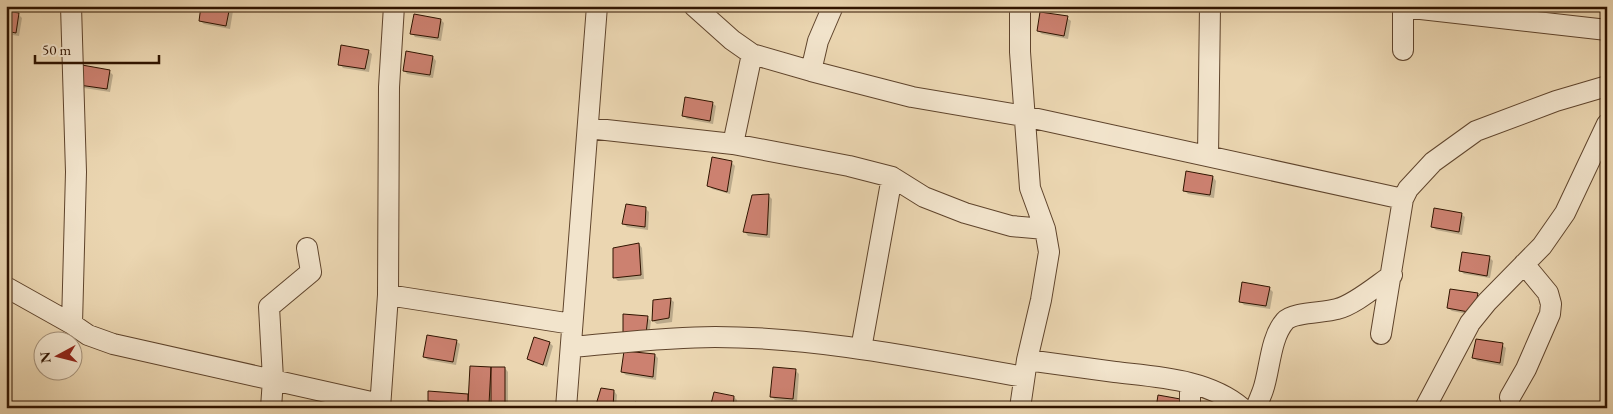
<svg xmlns="http://www.w3.org/2000/svg" width="1613" height="414" font-family="'EB Garamond',serif">
<style>
.shadow{fill:#0003}
.building{fill:#cc8170;stroke:#301400}
.lines{fill:none;stroke-linecap:round;stroke-linejoin:round}
.street-casing{stroke:#5f442c;stroke-width:22}
.street{stroke:#f2e4cc;stroke-width:20}
</style>
<rect width="100%" height="100%" fill="#ebd6b1"/>
<filter id="stains"><feTurbulence type="fractalNoise" baseFrequency=".004" numOctaves="4"/><feColorMatrix values="0 0 0 0 .2 0 0 0 0 .09 0 0 0 0 .02 0 0 0 .5 -.17"/></filter>
<radialGradient id="worn" r=".72"><stop offset=".6" stop-color="#630" stop-opacity="0"/><stop offset="1" stop-color="#630" stop-opacity=".3"/></radialGradient>
<path class="shadow" d="M229,7L233,11L230,29L204,24L200,21Z
M6,12L19,15L22,18L19,36L6,34Z
M1067,18L1071,21L1068,39L1042,34L1038,31Z
M441,20L444,23L441,41L415,37L412,33Z
M368,51L372,54L369,72L343,68L340,64Z
M433,57L436,61L433,78L407,74L404,70Z
M109,71L113,75L110,92L84,88L81,84Z
M712,103L716,106L713,124L687,119L684,116Z
M731,162L735,166L730,194L712,189L709,185Z
M1187,173L1213,177L1216,181L1214,198L1188,194L1184,190Z
M753,196H769L772,199L770,238L748,236L745,232Z
M645,208L649,212L648,230L627,227L624,224Z
M1461,214L1465,217L1462,235L1436,230L1433,227Z
M639,244L642,248L644,279L618,281L615,278Z
M1489,257L1493,261L1490,278L1464,274L1461,271Z
M1269,288L1273,292L1270,309L1244,305L1240,301Z
M1477,294L1481,298L1478,316L1452,311L1448,308Z
M670,299L674,302L672,322L657,324L653,321Z
M647,317L651,321L649,337H628Z
M456,341L460,344L456,365L428,360L424,357Z
M550,343L553,346L547,367L532,362L528,359Z
M1502,345L1506,348L1503,366L1477,361L1474,358Z
M655,355L658,358L656,380L626,375L622,372Z
M471,367L505,368L508,372V405H550L553,408H492L433,404L429,401L430,393L469,395Z
M795,370L799,374L797,402L775,400L771,396Z
M614,391L617,395L616,408H597Z
M734,397L737,400V408H711Z"/>
<path class="building" d="M201,6H230L226,26L199,21Z
M6,11L19,13L16,33L6,31Z
M1040,12L1068,16L1064,36L1037,31Z
M414,14L441,19L438,38L410,34Z
M341,45L369,50L365,69L338,65Z
M406,51L433,56L430,75L403,71Z
M82,65L110,70L107,89L79,85Z
M685,97L713,102L710,121L682,116Z
M712,157L732,161L727,192L707,186Z
M1186,171L1213,176L1210,195L1183,191Z
M769,194L767,235L743,232L752,195Z
M626,204L646,207L645,227L622,224Z
M1434,208L1462,213L1459,232L1431,227Z
M639,243L641,275L613,278V248Z
M1462,252L1490,256L1487,276L1459,271Z
M1242,282L1270,287L1266,306L1239,302Z
M1450,289L1478,293L1474,313L1447,308Z
M671,298L669,318L652,321L653,300Z
M623,314L648,316L646,334H623Z
M427,335L457,340L453,362L423,357Z
M534,337L550,342L543,365L527,359Z
M1476,339L1503,343L1500,363L1472,358Z
M624,351L655,354L653,377L621,372Z
M470,366L491,367L489,404L468,403Z
M491,367H505V408H491Z
M773,367L796,369L793,399L770,397Z
M601,388L614,390L613,408H595Z
M428,391L468,394V403L428,401Z
M714,392L734,396L733,408H710Z
M1158,395L1186,400L1184,408H1156Z
M635,402L648,408H633Z
M509,403H550V408H509Z"/>
<g class="lines">
<defs>
<path id="street" d="M71,6L76,172L72,324
M694,6L732,40L752,54L811,71L912,97L1024,116L1403,199
M1020,6V52L1030,188L1045,229L1049,252L1041,300L1027,360L1020,408
M1403,6V50
M1403,7L1607,30
M811,71L818,41L833,6
M588,128L733,144L849,166L892,177L924,197L965,213L1011,226L1045,229
M733,144L752,54
M1208,156L1210,6
M6,287L72,324L88,335L113,344L380,404
M388,295L572,324
M1381,334L1403,199L1408,189L1433,162L1476,131L1556,101L1607,86
M571,347C619,343 667,337 715,337C819,337 922,359 1024,377
M861,349L892,177
M1027,360C1056,364 1085,368 1115,372C1157,377 1208,379 1242,408
M1510,397L1526,369L1550,314L1551,304L1548,293L1524,264
M271,408L273,379L269,307L311,272L307,248
M380,408L388,295L389,87L394,6
M566,408L597,6
M1190,408V384
M1256,408C1258,402 1261,396 1263,390C1270,370 1270,338 1285,321C1293,312 1324,313 1337,309C1354,305 1376,286 1392,275
M1425,408L1470,323L1487,302L1542,246L1565,213L1607,124"/>
</defs>
<use href="#street" class="street-casing"/>
<use href="#street" class="street"/>
</g>
<rect width="1613" height="414" fill="none" stroke="#ebd6b1" stroke-width="25"/>
<rect x="8" y="8" width="1598" height="399" fill="none" stroke="#301400" stroke-width="2.5"/>
<rect x="12" y="12" width="1588" height="389" fill="none" stroke="#301400"/>
<g transform="translate(58 356) rotate(263)"><circle r="24" fill="#f2e4cc" stroke="#a4917a"/>
<path d="M0-4L9 19L0 12L-9 19Z" fill="#8f2418"/>
<text y="-8" font-size="14" font-weight="bold" text-anchor="middle" fill="#301400">N</text>
</g>
<path d="M35 55v8h124v-8" fill="none" stroke="#301400" stroke-width="2.5"/>
<text x="42" y="55" font-size="15" fill="#301400" stroke="#f2e4cc" stroke-width="4" paint-order="stroke">50 m</text>
<rect width="100%" height="100%" filter="url(#stains)"/>
<rect width="100%" height="100%" fill="url(#worn)"/>
</svg>
